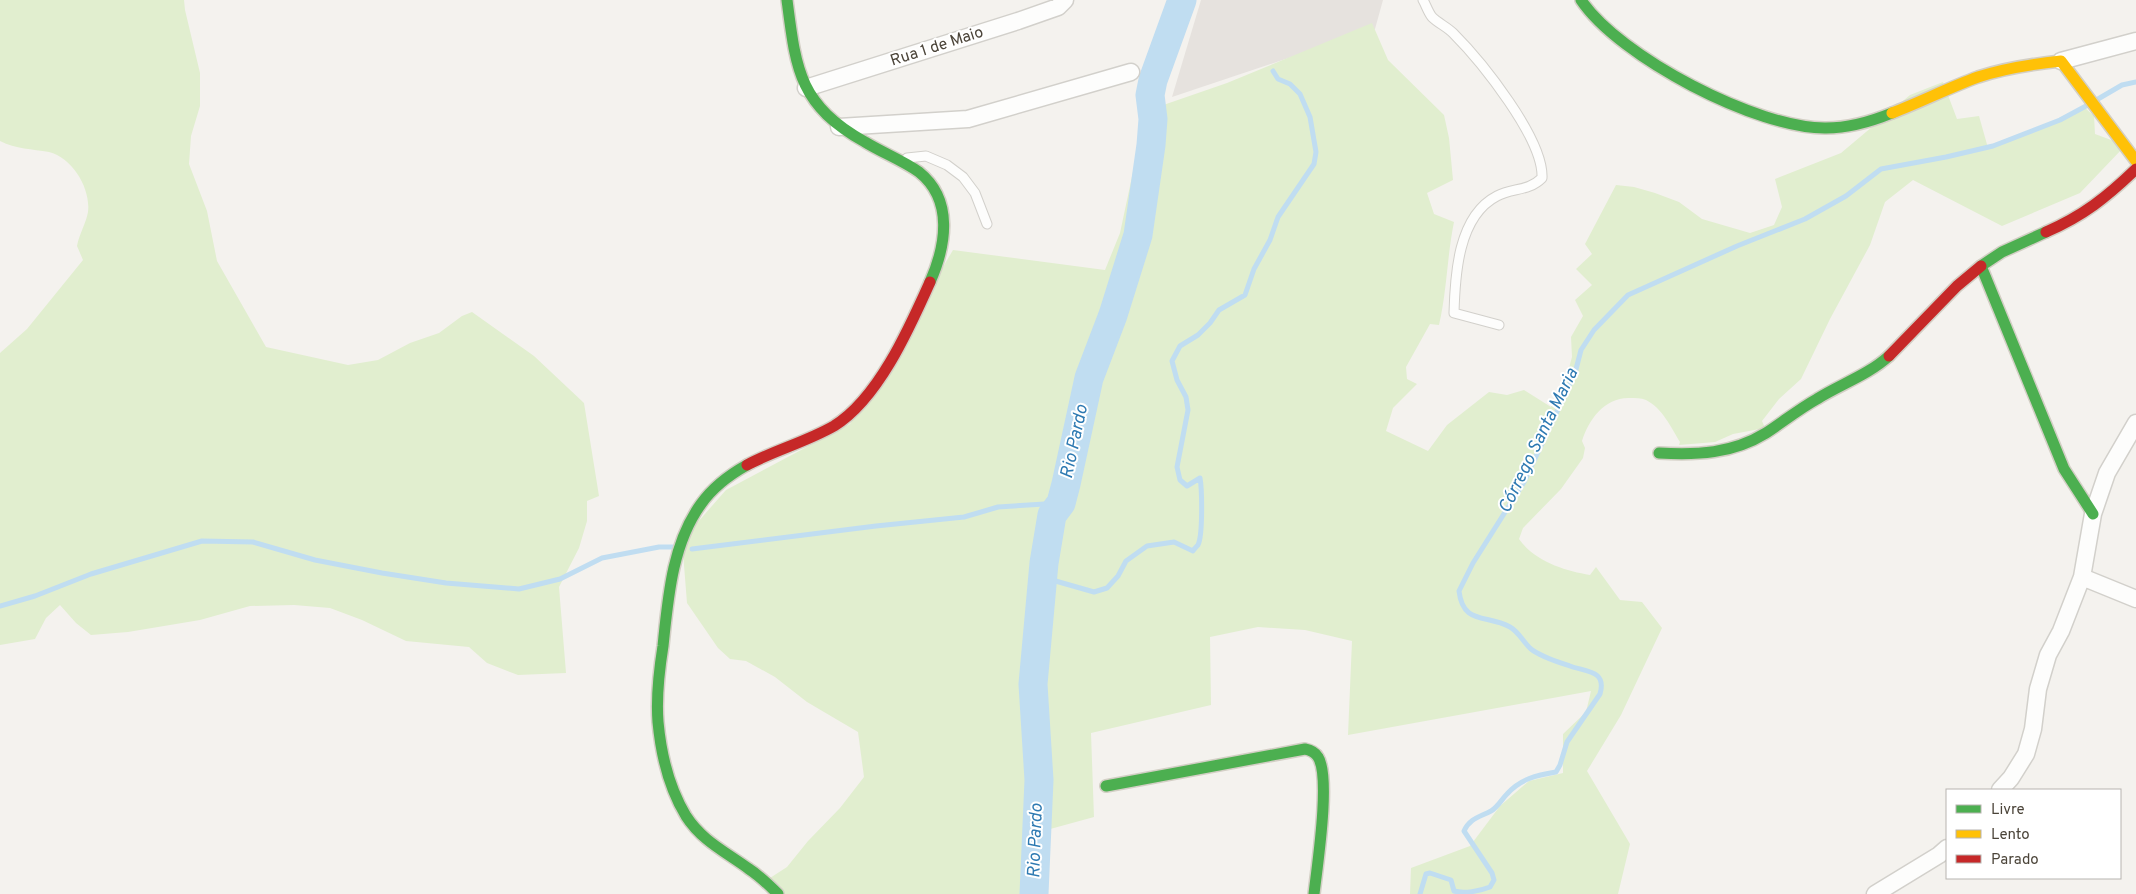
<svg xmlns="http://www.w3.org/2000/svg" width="2136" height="894" font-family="Overpass,sans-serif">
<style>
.industrial{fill:#e6e2de}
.green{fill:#e1eecf}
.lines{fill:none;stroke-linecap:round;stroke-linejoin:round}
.stream{stroke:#c0ddf1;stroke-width:5}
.river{stroke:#c0ddf1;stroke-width:29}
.lane-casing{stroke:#d2d0cb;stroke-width:11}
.street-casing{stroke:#d2d0cb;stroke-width:19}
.fast-casing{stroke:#d3cfc5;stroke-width:14}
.slow-casing{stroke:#d3cfc5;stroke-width:14}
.jam-casing{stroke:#d3cfc5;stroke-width:14}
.lane{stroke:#fdfdfc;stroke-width:9}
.street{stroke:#fdfdfc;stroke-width:16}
.fast{stroke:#4caf50;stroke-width:11}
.slow{stroke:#ffc107;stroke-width:11}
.jam{stroke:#c62828;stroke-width:11}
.labels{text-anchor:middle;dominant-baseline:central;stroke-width:4;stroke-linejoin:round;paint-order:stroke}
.street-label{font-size:16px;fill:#4b4439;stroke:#fff}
.water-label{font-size:18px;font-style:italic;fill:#2e7ab2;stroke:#fff}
</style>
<rect width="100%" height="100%" fill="#f4f2ee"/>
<path class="industrial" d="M1201,0H1383L1375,29L1172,97Z"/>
<path class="green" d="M0,0H184L185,10L200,73V106L191,136L189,164L207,211L217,261L266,347L348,365L378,360L410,343L439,333L462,316L472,312L534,356L584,403L599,496L587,501V521L579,548L559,587L566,673L518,675L487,663L469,647L406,641L362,620L330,608L294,605L250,606L200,620L128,632L91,635L76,623L60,605L46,618L35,639L0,645V353L27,329L83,260L77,246C79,235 86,223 88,212C91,189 73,158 49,152C32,149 16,149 0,141Z
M1372,23L1388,60L1444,115L1449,138L1453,180L1427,193L1434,214L1454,222C1447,256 1447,291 1439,325L1430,324L1406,367L1407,379L1417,384L1393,408L1386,431L1428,451L1447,425L1489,392L1507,395L1524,390L1551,407L1566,379L1572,357L1571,337L1583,316L1575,300L1592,285L1576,269L1592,254L1585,244L1616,185L1634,187L1655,193L1679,202L1702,219L1750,233L1774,225L1782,207L1775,179L1841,153L1910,95L1943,82L1957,119L1979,116L1988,148L2034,131L2083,106L2094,116L2095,134L2122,144L2123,148L2080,193L2002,226L1913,180L1885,202L1870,245L1830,319L1801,379L1779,399L1762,421L1765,428L1733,434L1715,442L1679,445L1680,442C1671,427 1662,408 1646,400C1641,398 1635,398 1630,398C1605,397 1589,419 1582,441L1585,448L1583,458L1561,489L1523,528L1519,539C1534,561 1565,571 1590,575L1596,567L1620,600L1642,602L1662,628L1621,715L1587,771L1630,844L1618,894H1410L1411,868L1470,846L1500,806L1529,781L1563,773V734L1586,712L1591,691L1348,735L1352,641L1305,630L1258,627L1210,637L1211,705L1091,733L1094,817L1032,834L1040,894H779L770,878L787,867L808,841L840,808L864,777L858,732L807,702L775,677L746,661L730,659L718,648L687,603L682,540L726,490L850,424L953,250L1105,270L1120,233L1146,111L1227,83Z"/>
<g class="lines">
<path class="stream" d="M2098,99L2122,85L2136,82
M692,549L876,526L964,517L998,507L1061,503
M1041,587L1052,580L1094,592L1107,588L1118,576L1126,561L1147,546L1174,542L1193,551C1194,549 1196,547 1198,545C1203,535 1202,489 1200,478L1187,486L1180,480L1177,467L1188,410L1186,397L1177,380L1172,361L1180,346L1198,335L1210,323L1219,310L1245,295L1254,269L1270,240L1278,217L1314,164L1316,152L1310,117L1300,94L1290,84L1278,79L1273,71
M0,606L35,596L91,574L202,541L253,542L315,560L382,573L446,583L519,589L560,579L602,558L659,547H675
M1420,894L1426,874L1430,873L1451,880L1454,891C1464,894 1480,891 1490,887L1494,880L1492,873L1464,831C1470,818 1480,817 1491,811C1497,808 1502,799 1507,794C1520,779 1537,775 1556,772L1560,765L1567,742L1600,694C1607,670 1586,672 1570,666C1558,662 1541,657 1531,649C1523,642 1519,632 1510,627C1486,614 1463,625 1459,591L1473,563L1524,482L1575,373L1581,350L1594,330L1628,295L1737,246L1805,219L1846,196L1881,169L1946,157L1993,146L2060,120L2086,106"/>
<path class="river" d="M1034,894L1039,780L1033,684L1044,563L1052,515L1061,503L1066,484L1089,378L1113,315L1138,235L1151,145L1153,119L1150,95L1153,80L1182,0"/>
<defs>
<path id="lane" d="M1423,0C1426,5 1428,12 1432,17C1438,23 1447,27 1453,33C1481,61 1544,139 1542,178C1529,191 1513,188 1497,196C1458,216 1455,275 1454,313L1499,325
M907,158L926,156L947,165L963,177L975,193L987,224"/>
<path id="street" d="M2061,61L2136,41
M806,88L1018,21L1058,7L1065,0
M839,127L968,119L1131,72
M2082,577L2136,599
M2000,790L2011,778L2026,754L2033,729L2038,689L2048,655L2061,631L2082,577L2093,514L2107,473L2136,423
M1875,894L1939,855L1947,848"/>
<path id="fast" d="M787,0C796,70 799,105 865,142C883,153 902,160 919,172C954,200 946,246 930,282
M1581,0C1619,57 1758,129 1826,128C1849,128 1870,122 1892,113
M2046,232L2002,252L1981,266L2064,469L2093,514
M1659,453C1697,455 1732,454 1766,433C1783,422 1799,409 1817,399C1841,384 1868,375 1889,356
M747,465C729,475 713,487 701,504C672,544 668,598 663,646C659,671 656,696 658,722C661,754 669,788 686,816C702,841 726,852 749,869C760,876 769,885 778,894
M1106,786L1305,749C1310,750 1315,752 1318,757C1331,777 1317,867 1314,894"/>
<path id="slow" d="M1892,113C1921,102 1948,88 1978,77C2005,68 2033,64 2061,61L2136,161"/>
<path id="jam" d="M2046,232C2083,216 2107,197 2136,169
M1889,356L1957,286L1981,266
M747,465C775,450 806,442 834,426C878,399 909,329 930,282"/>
</defs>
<use href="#lane" class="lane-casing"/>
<use href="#street" class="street-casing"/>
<use href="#fast" class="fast-casing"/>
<use href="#slow" class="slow-casing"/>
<use href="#jam" class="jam-casing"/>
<use href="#lane" class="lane"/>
<use href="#street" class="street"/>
<use href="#fast" class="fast"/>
<use href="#slow" class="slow"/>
<use href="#jam" class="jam"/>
</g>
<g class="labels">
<g class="street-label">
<text transform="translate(937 47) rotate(-18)">Rua 1 de Maio</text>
</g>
<g class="water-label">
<text transform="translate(1539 441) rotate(-64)">Córrego Santa Maria</text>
<text transform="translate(1075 442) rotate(-78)">Rio Pardo</text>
<text transform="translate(1036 841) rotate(-88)">Rio Pardo</text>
</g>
</g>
<rect x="1946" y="789" width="175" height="90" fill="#ffffff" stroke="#b7b4b0"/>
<rect x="1956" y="805" width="25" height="8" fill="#4caf50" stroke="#b7b4b0"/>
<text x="1991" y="814" font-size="15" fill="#4b4439">Livre</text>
<rect x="1956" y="830" width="25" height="8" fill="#ffc107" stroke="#b7b4b0"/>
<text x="1991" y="839" font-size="15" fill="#4b4439">Lento</text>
<rect x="1956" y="855" width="25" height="8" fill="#c62828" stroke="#b7b4b0"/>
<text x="1991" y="864" font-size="15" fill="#4b4439">Parado</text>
</svg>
